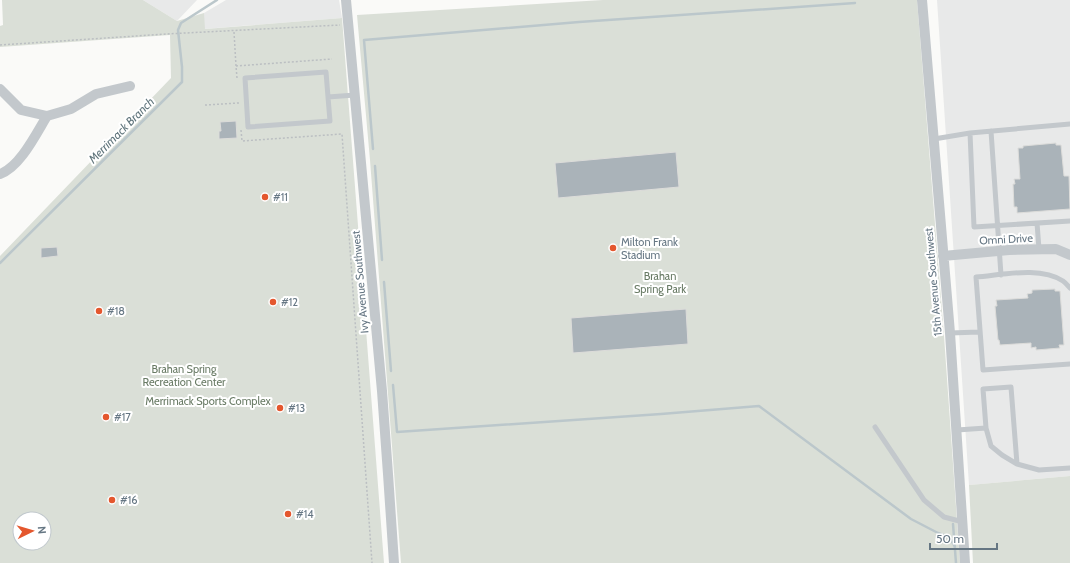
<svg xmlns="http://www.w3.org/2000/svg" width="1070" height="563" font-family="Cabin,sans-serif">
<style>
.built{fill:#e8e9e9}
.green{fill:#dadfd7;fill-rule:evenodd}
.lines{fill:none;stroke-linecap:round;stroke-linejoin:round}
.stream{stroke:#bbc7cb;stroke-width:2.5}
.building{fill:#aab3b9;stroke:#dcdcda}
.path{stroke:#bbbfc2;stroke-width:1.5;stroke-dasharray:2 2;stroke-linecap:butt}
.lane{stroke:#c3c8cc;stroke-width:5}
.street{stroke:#c3c8cc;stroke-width:10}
.poi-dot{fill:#e4572e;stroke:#fff;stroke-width:1.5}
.labels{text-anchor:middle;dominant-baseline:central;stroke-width:4;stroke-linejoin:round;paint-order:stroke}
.poi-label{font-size:11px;fill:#657683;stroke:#fff;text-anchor:start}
.street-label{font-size:11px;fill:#657683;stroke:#fff}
.park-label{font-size:11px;fill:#687a64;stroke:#fff}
.water-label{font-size:12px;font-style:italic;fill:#60757c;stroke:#fff}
</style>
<rect width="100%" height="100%" fill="#fafaf8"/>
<path class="built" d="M143,0H197L177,21Z
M226,0H339L342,18L204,29V13Z
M937,0H1070V476L969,485Z"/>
<path class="green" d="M2,0H143L177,21L204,13L205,29L342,18L384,563H0V256L171,78L170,35L0,47V26L3,25ZM20,519H44V543H20Z
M603,0H917L944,336L960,563H401L370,160L357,15Z
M1070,476V563H973L969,485Z"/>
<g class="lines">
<path class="stream" d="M373,149L364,40L579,22L855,3
M375,166L382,260
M0,263L182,82V67L178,30L181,23L217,0
M384,282L391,371
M393,385L397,432L661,414L759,406L911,519L938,533L946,536L951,540L955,547
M953,524L956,563"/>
</g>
<path class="building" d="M236,121L237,138L219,139V131H221L220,122Z
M1056,143V145H1061L1064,176H1069L1070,209L1017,213V207H1014L1013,184H1015L1014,179H1020L1018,148H1023V146Z
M676,152L679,187L558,198L555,163Z
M57,247L58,256L41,258V248Z
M1055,289V291H1060L1064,345H1059L1060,348L1036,350V347L1031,348V343L1000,345L999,340H998L995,306H997L996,300L1028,298L1027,294L1032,293V290Z
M686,309L688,344L573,353L571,318Z"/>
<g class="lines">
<path class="path" d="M234,32L236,66
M0,45L166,34L340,25
M237,78L236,66L332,59
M205,105L239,103
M241,130L242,141L342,134L372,563"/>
<path class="lane" d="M328,97L330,121L248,127L245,78L326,72L328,97L355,95
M1070,124L970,133L974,227L1070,221
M991,131L1001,275
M934,139L970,133
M1037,223L1039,249
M1070,288C1068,286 1066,283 1063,281C1040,266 1002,275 976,277L983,370L1070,364
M950,333L979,332
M875,427L924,500L944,517L963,522
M986,428L983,389L1011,387L1017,464
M957,430L986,428L991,446L1002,455L1017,464L1039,470L1070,468"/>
<path class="street" d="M346,0L382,391L388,474L394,563
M922,0L950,333L965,563
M0,89L21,110L47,116L71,109L96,94L130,86
M0,174C20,167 36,134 47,116
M943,256L1009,250L1056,249L1070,255"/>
</g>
<g class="poi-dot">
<circle cx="265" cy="197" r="4"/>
<circle cx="613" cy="248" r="4"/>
<circle cx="273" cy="302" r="4"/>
<circle cx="99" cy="311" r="4"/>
<circle cx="280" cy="408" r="4"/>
<circle cx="106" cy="417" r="4"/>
<circle cx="112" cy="500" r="4"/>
<circle cx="288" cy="514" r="4"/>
</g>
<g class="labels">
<g class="poi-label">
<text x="273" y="197">#11</text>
<text x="621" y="242">Milton Frank<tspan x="621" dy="13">Stadium</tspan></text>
<text x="281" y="302">#12</text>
<text x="107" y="311">#18</text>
<text x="288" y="408">#13</text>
<text x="114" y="417">#17</text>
<text x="120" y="500">#16</text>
<text x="296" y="514">#14</text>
</g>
<g class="street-label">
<text transform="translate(1006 239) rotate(-3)">Omni Drive</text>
<text transform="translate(360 282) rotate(-95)">Ivy Avenue Southwest</text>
<text transform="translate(933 282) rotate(-95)">15th Avenue Southwest</text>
</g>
<g class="park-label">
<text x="660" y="276">Brahan<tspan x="660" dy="13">Spring Park</tspan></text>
<text x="184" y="369">Brahan Spring<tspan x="184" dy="13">Recreation Center</tspan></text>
<text x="208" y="401">Merrimack Sports Complex</text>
</g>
<g class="water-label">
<text transform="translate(121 130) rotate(-45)">Merrimack Branch</text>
</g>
</g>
<g transform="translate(32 531) rotate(85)"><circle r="19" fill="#ffffff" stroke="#c1c8cd"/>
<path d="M0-3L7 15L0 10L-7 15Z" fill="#e4572e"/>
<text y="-6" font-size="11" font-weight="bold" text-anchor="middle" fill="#657683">N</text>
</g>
<path d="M930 543v6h67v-6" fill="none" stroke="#657683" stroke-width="2"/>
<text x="936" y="543" font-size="12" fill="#657683" stroke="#ffffff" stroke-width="3" paint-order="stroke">50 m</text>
</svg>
